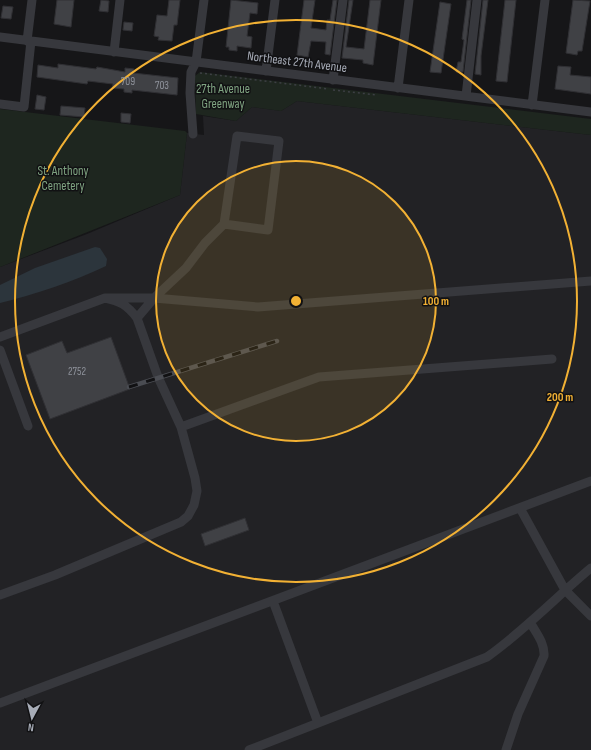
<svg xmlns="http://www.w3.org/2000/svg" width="591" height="750" font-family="'Sofia Sans Condensed',sans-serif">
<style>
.built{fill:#222225}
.green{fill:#1e261f}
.water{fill:#2c353c}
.building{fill:#404145;stroke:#303034}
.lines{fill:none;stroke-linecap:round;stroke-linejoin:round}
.path{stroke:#3d3f44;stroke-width:1.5;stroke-dasharray:2 3;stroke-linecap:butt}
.minor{stroke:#37383d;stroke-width:9}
.rail-casing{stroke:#4a4c52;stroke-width:4.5}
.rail{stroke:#111113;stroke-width:3;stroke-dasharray:9;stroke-linecap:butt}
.ring{fill:none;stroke:#f2b134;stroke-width:2}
.labels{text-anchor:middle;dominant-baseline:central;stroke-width:3;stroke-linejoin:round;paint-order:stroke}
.number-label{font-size:11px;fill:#8e929b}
.street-label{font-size:13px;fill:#a8adb8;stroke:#111113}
.park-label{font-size:13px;fill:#7fa381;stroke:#111113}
.centre{fill:#f2b134;stroke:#111113;stroke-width:2}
.ring-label{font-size:12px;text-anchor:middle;font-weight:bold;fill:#f2b134;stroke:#111113;stroke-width:3;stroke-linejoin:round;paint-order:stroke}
</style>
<rect width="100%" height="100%" fill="#161618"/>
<path class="built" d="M297,101L591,135V750H0V267L87,234L180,195L187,133L204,135L203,116L236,121L252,107L281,111Z"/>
<path class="green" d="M200,72L591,119V135L297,101L281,111L252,107L236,121L196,114L195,76Z
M0,109L185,131L187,133L180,195L0,267Z"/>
<path class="water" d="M95,247L100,248L107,259L106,266C75,281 33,295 0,303V285L35,268Z"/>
<path class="building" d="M57,0H74L71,27L54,24Z
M101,0L109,1L108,12L99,11Z
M169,0H180L177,25H174L172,41L158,40L159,37L154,36L157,15L167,16Z
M231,0L258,3L257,14L250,13L247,36L252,37L251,48L237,46V51L229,50V47H226Z
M304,0H315L311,28L326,30L327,20H330L333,0H337L330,55L325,54L326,42L311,41L308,57L297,55Z
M349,0H353L346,47L364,49L370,0H381L373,65L363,63V60L342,58Z
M467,0H471L463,72H456L458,62H461L464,40L462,39Z
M483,0H488L481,56V75L475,74Z
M505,0H516L507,82L496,81Z
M573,0L590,1L582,51H578L577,55L566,53Z
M440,2L451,4L441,73L430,72Z
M3,6L13,7L11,19L1,18Z
M124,22L133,23L132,31L123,30Z
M58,64L96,69L97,67L125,72V68L134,69L133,73L178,78L177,95L132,90V93L124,92V89L112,88L113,84L88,81L87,84L37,77L38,65L58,68Z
M558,66L571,67L570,75L591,77V94L555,89Z
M37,95L46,97L44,110L35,109Z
M61,106L85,108L84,117L60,115Z
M121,113L131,114L130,123L121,122Z
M111,337L130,389L50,419L26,355L62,341L67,353Z
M245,518L249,530L205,546L201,534Z"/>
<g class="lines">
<path class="path" d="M200,73L329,89
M333,90L377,95"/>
<path class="minor" d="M0,37L591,112
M27,41L32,0
M114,52L120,0
M266,71L275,0
M333,80L343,0
M398,88L409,0
M466,96L477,0
M0,104L24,107L31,41
M532,105L545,0
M193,134L190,93L191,72L196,62L204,0
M105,298H154L258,307L591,281
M0,337L105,298C120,301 127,305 137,318
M0,350L28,426
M181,427L319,377L552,359
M520,508L565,590L591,616
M0,595L55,575L181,522L188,516L194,505L197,491L195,478L181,427L158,377L137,318L154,298L186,268L205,243L224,224L237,136L279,141L268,230L224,224
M273,601L318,723
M0,703L591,481
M249,750L487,657C524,631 556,597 591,568
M506,750L518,714L544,656C545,643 536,633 530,622"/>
<defs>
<path id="rail" d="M129,387L277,341"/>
</defs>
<use href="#rail" class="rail-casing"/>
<use href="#rail" class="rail"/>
</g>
<circle cx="296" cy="301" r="140" fill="#f2b134" fill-opacity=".12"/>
<g class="ring">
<circle cx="296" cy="301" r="140"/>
<circle cx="296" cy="301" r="281"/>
</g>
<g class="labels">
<g class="number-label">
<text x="128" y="81">709</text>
<text x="162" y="85">703</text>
<text x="77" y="371">2752</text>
</g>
<g class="street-label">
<text transform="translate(297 62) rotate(7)">Northeast 27th Avenue</text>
</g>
<g class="park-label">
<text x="223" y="89">27th Avenue<tspan x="223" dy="15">Greenway</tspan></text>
<text x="63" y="171">St. Anthony<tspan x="63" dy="15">Cemetery</tspan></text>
</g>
</g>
<circle cx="296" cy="301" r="6" class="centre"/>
<g class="ring-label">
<text x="436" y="305">100 m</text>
<text x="560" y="401">200 m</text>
</g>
<g transform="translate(32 718) rotate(187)" stroke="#111113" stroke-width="3" paint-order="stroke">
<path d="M0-3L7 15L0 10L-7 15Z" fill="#a8adb8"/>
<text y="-6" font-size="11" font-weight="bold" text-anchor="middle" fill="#a8adb8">N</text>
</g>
</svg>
